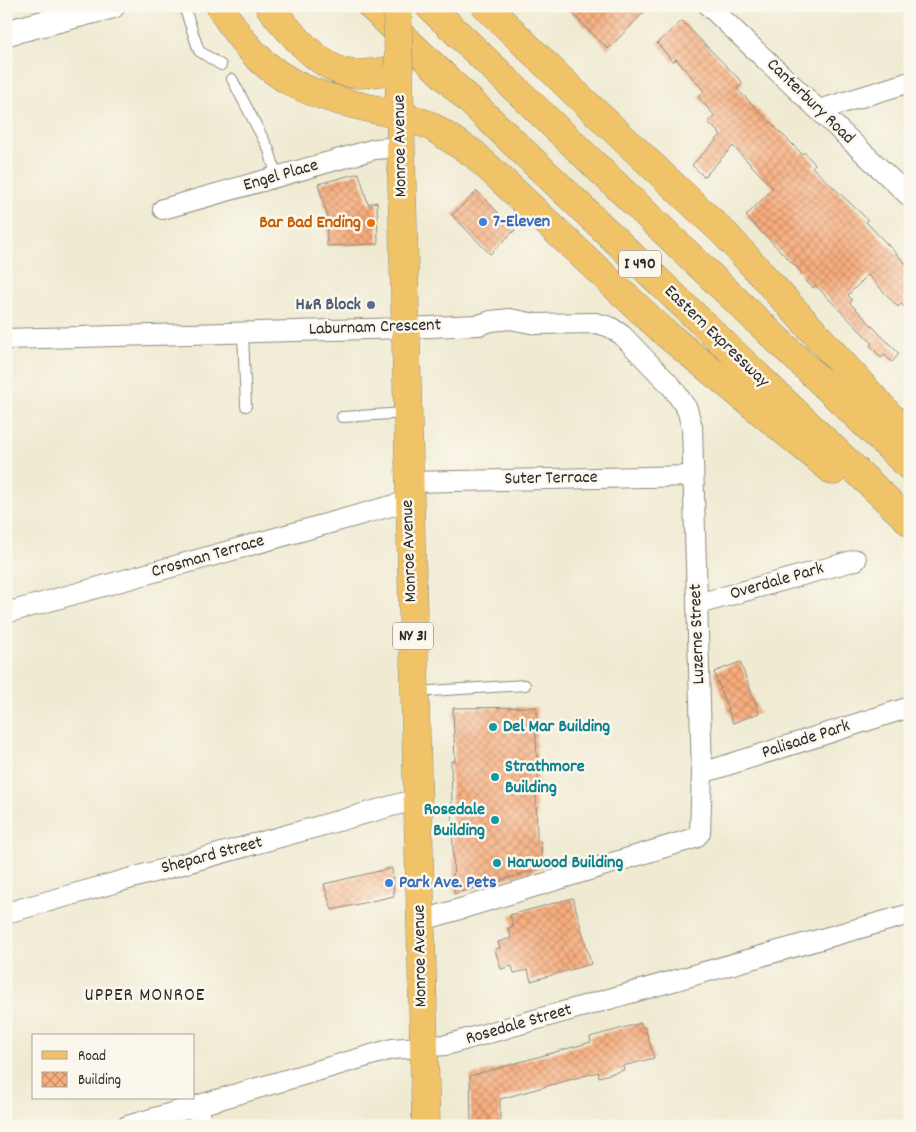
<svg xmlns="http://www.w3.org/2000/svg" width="916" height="1132" font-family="Dekko,sans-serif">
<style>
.building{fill:url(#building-cross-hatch)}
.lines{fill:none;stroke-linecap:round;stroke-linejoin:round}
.service-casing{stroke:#8d8a7e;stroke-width:12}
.minor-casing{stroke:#8d8a7e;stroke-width:22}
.tertiary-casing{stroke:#8d8a7e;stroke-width:27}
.primary-casing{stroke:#8d8a7e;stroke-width:29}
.motorway-casing{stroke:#8d8a7e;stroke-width:29}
.service{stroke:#fff;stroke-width:10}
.minor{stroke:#fff;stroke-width:20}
.tertiary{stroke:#fff;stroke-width:25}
.primary{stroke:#f0c369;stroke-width:28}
.motorway{stroke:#f0c369;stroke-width:28}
.primary-bridge-casing{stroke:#8d8a7e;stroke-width:29;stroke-linecap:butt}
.primary-bridge{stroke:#f0c369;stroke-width:28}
.shop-dot{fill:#3f7fe0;stroke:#fbf7ec;stroke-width:2}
.food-dot{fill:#e8710a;stroke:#fbf7ec;stroke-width:2}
.service-dot{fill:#5c6f8a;stroke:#fbf7ec;stroke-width:2}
.culture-dot{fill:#0f9aa8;stroke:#fbf7ec;stroke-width:2}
.labels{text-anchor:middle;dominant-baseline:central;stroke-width:5;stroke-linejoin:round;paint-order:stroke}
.shield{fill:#fbf7ec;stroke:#696865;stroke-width:1}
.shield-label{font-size:16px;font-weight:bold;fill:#2b2b2b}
.street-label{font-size:18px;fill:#2b2b2b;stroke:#fbf7ec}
.shop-label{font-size:18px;font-weight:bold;fill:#366cbe;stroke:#fbf7ec;text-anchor:start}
.food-label{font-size:18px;font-weight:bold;fill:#c56008;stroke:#fbf7ec;text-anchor:end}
.service-label{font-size:18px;font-weight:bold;fill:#4e5e75;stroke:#fbf7ec;text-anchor:end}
.culture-label{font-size:18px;font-weight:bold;fill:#0d838f;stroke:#fbf7ec;text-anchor:start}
.neighbourhood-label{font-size:19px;letter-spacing:1px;fill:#2b2b2b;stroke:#fbf7ec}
</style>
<defs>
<pattern id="building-cross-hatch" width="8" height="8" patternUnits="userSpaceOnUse" patternTransform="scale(1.25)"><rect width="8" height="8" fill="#f8ad7d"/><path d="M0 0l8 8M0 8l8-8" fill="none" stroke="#c98d67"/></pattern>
</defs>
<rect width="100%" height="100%" fill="#fbf7ec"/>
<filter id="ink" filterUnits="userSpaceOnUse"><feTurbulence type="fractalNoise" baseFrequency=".02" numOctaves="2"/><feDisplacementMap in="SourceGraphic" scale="10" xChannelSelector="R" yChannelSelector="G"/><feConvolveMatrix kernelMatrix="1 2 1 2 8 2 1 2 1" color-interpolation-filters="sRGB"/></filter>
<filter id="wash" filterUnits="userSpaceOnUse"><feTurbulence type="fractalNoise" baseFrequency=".0096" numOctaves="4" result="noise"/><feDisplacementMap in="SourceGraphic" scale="20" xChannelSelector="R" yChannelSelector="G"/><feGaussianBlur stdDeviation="1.12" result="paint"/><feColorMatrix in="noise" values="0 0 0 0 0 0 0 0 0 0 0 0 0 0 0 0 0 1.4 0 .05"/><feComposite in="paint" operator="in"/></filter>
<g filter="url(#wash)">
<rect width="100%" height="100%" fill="#efead1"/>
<g id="blocks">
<path class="building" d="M565,6H650L608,49Z
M682,21L743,83L737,89L802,154L804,152L815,164L812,167L868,220L866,222L910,268V312L901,304L898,307L868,275L848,295L852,300L850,303L899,354L892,362L885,355L881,358L870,345L872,343L815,285L813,288L800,275L802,273L746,216L773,188L733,146L704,177L692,165L721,135L708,122L715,116L698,97L704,91L676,59L673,62L657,43Z
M359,173L368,204L377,202L378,244L327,246V215L318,184Z
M477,191L515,230L490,254L452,215Z
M740,662L759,713L733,723L714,672Z
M537,707V722H535L539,792H536L537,842H541L542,868L454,894L451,761H455L453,708Z
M392,868L394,896L332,910L324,884Z
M573,898L591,964L531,981L528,970L514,973L512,966L501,969L495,949L500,948L498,942L511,938L508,928L513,927L510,915Z
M641,1023L643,1028L645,1027L654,1058L623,1066L624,1070L599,1077L598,1072L500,1099V1126H471L470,1076L591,1042L590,1037Z"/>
</g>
</g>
<g filter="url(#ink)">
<use href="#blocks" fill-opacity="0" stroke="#8d8a7e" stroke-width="1"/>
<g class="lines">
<defs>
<path id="service" d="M184,6L199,51L221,65
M232,79L269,150L277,177
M243,333L246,406
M342,417L406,413
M415,692L525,685"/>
<path id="minor" d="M709,6L910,197
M819,110L910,82
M163,209L375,149L401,147
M6,339L405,328L479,325L491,321L510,319L536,324L596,323L610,327L622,335L672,387L687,409L692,427L702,773L700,833L695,838L420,921
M409,482L693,476
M698,604L856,560
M6,613L409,501
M702,773L910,707
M6,913L417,799
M200,1106V1126
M127,1126L392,1049L446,1045L910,914"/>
<path id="tertiary" d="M6,33L112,6"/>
<path id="primary" d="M220,6C266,88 314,96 400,115
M269,6C286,28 319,68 348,73C364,76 383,71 399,69L426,1126"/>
<path id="motorway" d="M371,6L910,522
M429,6L910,467
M486,6L573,91L725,234L910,438
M400,115L429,125L474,154L665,333L833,471"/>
</defs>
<use href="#service" class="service-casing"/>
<use href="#minor" class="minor-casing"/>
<use href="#tertiary" class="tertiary-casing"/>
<use href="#primary" class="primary-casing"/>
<use href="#motorway" class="motorway-casing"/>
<use href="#service" class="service"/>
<use href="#minor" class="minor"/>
<use href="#tertiary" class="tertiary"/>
<use href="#primary" class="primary"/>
<use href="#motorway" class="motorway"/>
<defs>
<path id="primary-bridge" d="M397,6L399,69"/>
</defs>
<use href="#primary-bridge" class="primary-bridge-casing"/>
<use href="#primary-bridge" class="primary-bridge"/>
</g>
</g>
<g class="shop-dot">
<circle cx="483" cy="222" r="5"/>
<circle cx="389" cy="883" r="5"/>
</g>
<circle class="food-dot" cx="371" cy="223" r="5"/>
<circle class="service-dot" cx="371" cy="305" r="5"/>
<g class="culture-dot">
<circle cx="493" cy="727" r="5"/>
<circle cx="495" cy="777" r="5"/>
<circle cx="495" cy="820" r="5"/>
<circle cx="497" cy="863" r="5"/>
</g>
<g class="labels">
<g class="shield">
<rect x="619" y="250.5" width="42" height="27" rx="4"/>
<rect x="393" y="622.5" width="40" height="27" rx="4"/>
</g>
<g class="shield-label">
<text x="640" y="264">I 490</text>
<text x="413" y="636">NY 31</text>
</g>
<g class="street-label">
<text transform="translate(810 102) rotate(44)">Canterbury Road</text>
<text transform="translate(401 146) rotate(-91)">Monroe Avenue</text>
<text transform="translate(281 176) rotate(-16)">Engel Place</text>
<text transform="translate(375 328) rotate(-2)">Laburnam Crescent</text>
<text transform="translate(716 337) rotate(44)">Eastern Expressway</text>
<text transform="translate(551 479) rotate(-1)">Suter Terrace</text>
<text transform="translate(410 551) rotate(-92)">Monroe Avenue</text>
<text transform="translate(208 557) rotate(-16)">Crosman Terrace</text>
<text transform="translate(777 582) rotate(-16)">Overdale Park</text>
<text transform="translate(698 634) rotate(-92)">Luzerne Street</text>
<text transform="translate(806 740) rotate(-18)">Palisade Park</text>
<text transform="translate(212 856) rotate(-15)">Shepard Street</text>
<text transform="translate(421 956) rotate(-91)">Monroe Avenue</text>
<text transform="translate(519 1025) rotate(-16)">Rosedale Street</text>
</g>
<g class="shop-label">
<text x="493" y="222">7-Eleven</text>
<text x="399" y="883">Park Ave. Pets</text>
</g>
<g class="food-label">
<text x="361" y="223">Bar Bad Ending</text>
</g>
<g class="service-label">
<text x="361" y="305">H&amp;R Block</text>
</g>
<g class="culture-label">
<text x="503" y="727">Del Mar Building</text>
<text x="505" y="767">Strathmore<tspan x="505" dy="21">Building</tspan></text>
<text x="485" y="810" text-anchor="end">Rosedale<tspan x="485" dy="21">Building</tspan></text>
<text x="507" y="863">Harwood Building</text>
</g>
<g class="neighbourhood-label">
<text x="145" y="996">UPPER MONROE</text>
</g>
</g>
<rect width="916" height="1132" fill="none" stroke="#fbf7ec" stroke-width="25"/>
<rect x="32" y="1034" width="162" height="65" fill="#fbf7ec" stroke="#a8a59f"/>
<rect x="42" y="1051" width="25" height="8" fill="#f0c369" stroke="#a8a59f"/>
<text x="78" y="1060" font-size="15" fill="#2b2b2b">Road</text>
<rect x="42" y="1072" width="25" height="15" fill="url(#building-cross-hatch)" stroke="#a8a59f"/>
<text x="78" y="1084" font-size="15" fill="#2b2b2b">Building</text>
</svg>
